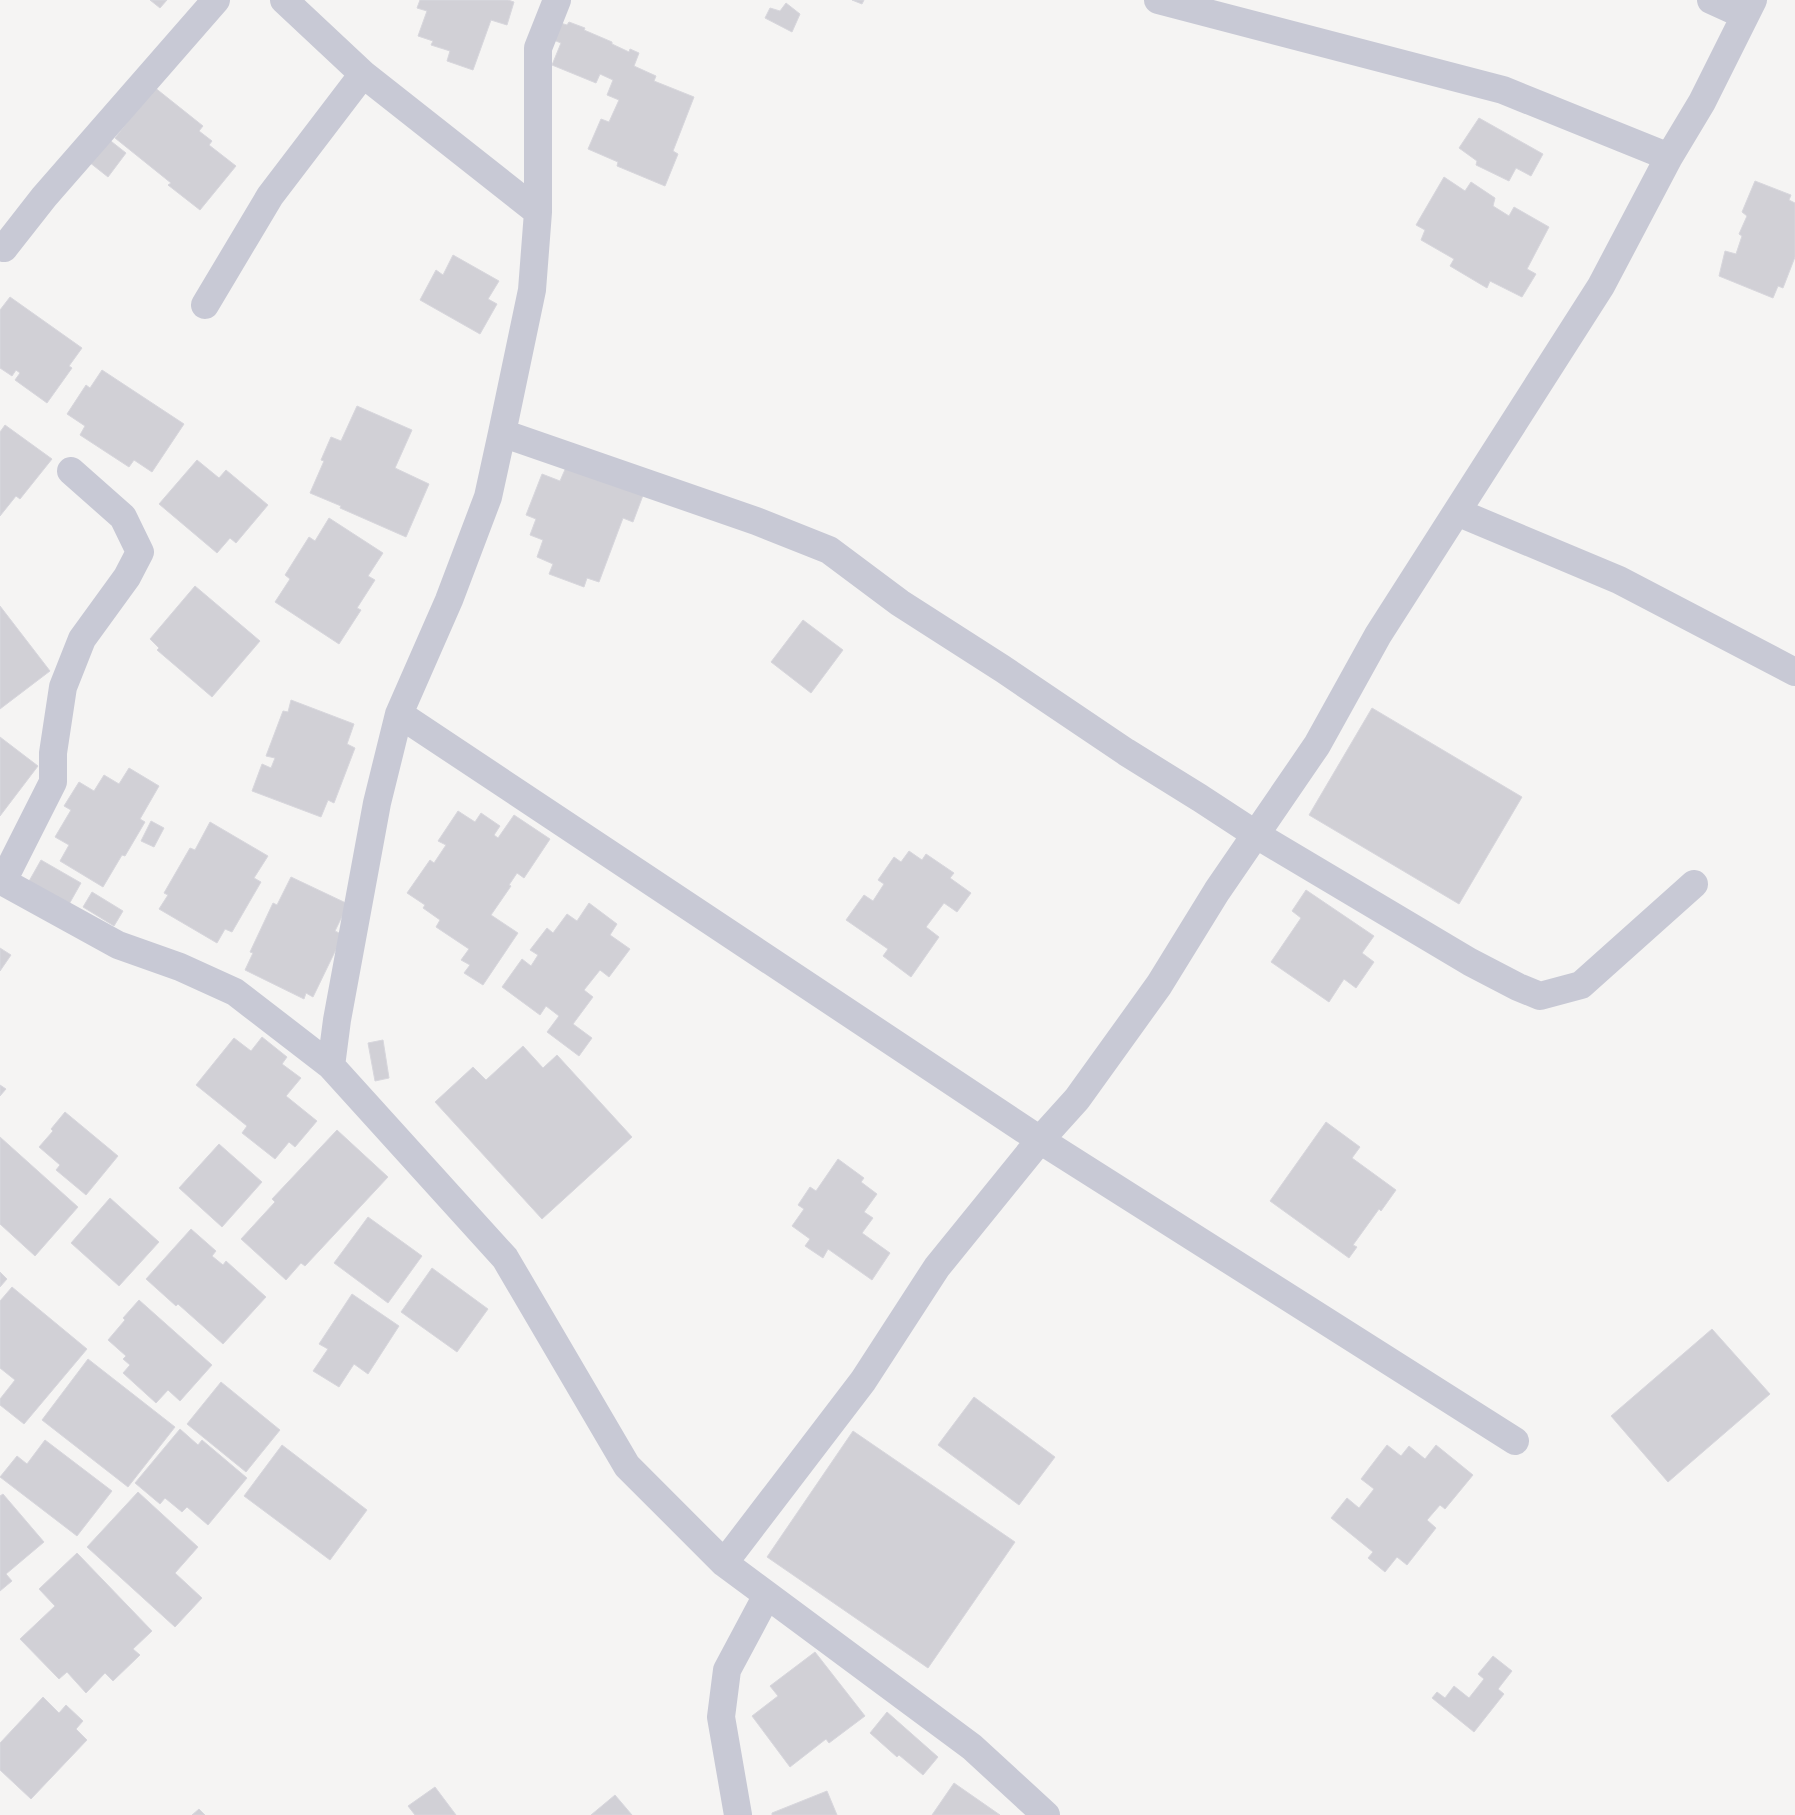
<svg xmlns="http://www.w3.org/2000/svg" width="1795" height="1815" font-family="Quicksand,sans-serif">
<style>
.building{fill:#d1d0d6;stroke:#d8d7dd}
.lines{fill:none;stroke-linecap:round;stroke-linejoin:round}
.minor{stroke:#c8c9d5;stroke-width:28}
</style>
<rect width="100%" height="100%" fill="#f5f4f3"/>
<path class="building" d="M150,0H167L160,8Z
M420,0H508L514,2L507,25L491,20L473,70L447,61L450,51L431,45L433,41L418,36L427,11L417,8Z
M852,0H864L862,4Z
M786,3L800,14L792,32L765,18L770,8L780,11Z
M557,22L567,25L569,22L585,28L584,30L612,42V44L629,52L630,49L639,53L634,66L656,76L654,81L694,97L673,151L678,154L665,186L617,166L618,162L588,149L601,119L609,122L619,100L607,95L613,80L600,74L596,83L552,65L561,43L551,39Z
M154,87L203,126L199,131L212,141L209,145L236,166L200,210L168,185L171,183L115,138Z
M1479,118L1543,154L1531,176L1516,168L1509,181L1476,165L1477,161L1459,148Z
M107,138L126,153L108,177L89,162Z
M1444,177L1465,191L1471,182L1495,198L1493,206L1509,216L1514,207L1549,227L1527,269L1536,274L1522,297L1490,281L1487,288L1450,266L1454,259L1421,240L1425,230L1416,225Z
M1755,181L1791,195L1789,200L1795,203V257L1783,288L1778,286L1773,298L1719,276L1725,251L1736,254L1742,236L1739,234L1747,216L1742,212Z
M453,255L499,281L488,299L497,304L480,334L420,300L436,270L443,275Z
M10,297L82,348L69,366L72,368L47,403L15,380L20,373L16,370L12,376L0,368V310Z
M102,370L184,424L152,472L134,460L129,467L80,435L85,426L67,414L86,385L90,388Z
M357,406L412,430L395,468L429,484L406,537L340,508L341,506L310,493L324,461L321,460L331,437L341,441Z
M5,425L52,459L20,499L16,496L0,516V432Z
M197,460L219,478L226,470L268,505L236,543L230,538L217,553L159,504Z
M567,465L645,490L633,522L623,518L599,582L587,578L584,587L549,574L553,564L537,557L543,540L530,535L536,519L526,515L542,474L560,481Z
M329,518L383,553L368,576L375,580L357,608L361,610L339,644L275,602L290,579L285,575L309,537L315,541Z
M195,586L260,641L212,697L157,650L159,648L150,639Z
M0,606L50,671L0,709Z
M803,620L843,650L811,693L771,662Z
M291,700L354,724L347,744L355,748L334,803L328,800L321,817L252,791L262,764L271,768L275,758L266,756L283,711L288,712Z
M1372,708L1522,797L1459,904L1309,815Z
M0,737L38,766L0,816Z
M129,768L159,786L140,819L145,822L125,856L122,855L103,887L60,861L69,845L55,837L71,810L64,806L79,782L94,791L104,775L119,784Z
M458,811L475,822L481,813L500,826L494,835L498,838L514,815L550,839L524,878L517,873L509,885L511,886L491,915L518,933L483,985L464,973L470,965L461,960L469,949L436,927L440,920L423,908L425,905L407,893L430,860L434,863L446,845L438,841Z
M151,821L164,828L154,847L141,841Z
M210,822L268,856L254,878L261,882L232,932L225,929L217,943L159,909L168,895L164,893L190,848L195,850Z
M909,851L922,860L926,854L954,873L950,878L971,893L957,912L944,903L926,927L939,937L911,977L883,956L888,949L846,920L864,895L873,901L884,884L878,880L894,857L901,862Z
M41,860L81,883L68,906L28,883Z
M291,877L348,904L335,931L343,935L313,997L306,993L304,999L245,970L253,953L250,952L273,903L277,905Z
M1306,890L1374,936L1362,953L1374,962L1356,988L1344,979L1329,1002L1271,962L1301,918L1292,911Z
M92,892L123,911L114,926L83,907Z
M589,903L617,924L610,935L630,949L609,977L600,970L584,990L593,997L573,1024L592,1038L579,1056L547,1032L559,1016L546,1006L540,1015L502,987L522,959L531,966L538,955L530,950L547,928L553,933L567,914L577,921Z
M0,948L11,955L0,971Z
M262,1037L287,1057L282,1064L301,1078L286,1096L317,1121L295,1147L289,1142L275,1159L242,1133L247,1126L196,1085L234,1038L251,1051Z
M383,1040L389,1078L375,1081L368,1043Z
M523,1046L543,1068L557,1055L632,1137L542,1219L435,1102L473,1067L486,1080Z
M0,1085L6,1089L0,1096Z
M65,1112L118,1156L86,1195L56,1170L60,1165L39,1147L53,1131L51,1129Z
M1326,1122L1360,1147L1352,1158L1396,1190L1381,1211L1379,1209L1353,1245L1357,1247L1349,1258L1270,1201Z
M337,1130L388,1177L305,1266L301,1263L286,1280L241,1239L275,1202L272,1199Z
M0,1137L78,1207L35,1256L0,1224Z
M219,1144L262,1182L222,1227L179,1188Z
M838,1159L864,1178L861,1182L877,1194L864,1212L873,1218L862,1233L890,1253L872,1280L828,1249L823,1258L805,1246L810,1239L792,1226L804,1209L798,1205L810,1187L816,1191Z
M110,1198L159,1242L119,1286L71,1243Z
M368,1217L422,1256L388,1303L334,1263Z
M191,1229L216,1251L212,1256L223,1265L226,1261L266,1297L223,1344L178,1304L176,1306L146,1279Z
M432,1268L488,1309L457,1352L401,1312Z
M0,1272L7,1279L0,1287Z
M12,1287L87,1349L24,1424L0,1405V1399L15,1380L0,1368V1301Z
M352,1294L399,1326L368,1374L354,1364L339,1387L313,1371L328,1349L319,1344Z
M139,1300L212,1365L180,1401L168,1390L156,1403L123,1373L130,1365L123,1359L126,1356L108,1340L125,1320L123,1318Z
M1712,1329L1770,1394L1668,1482L1611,1416Z
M88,1359L175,1427L128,1487L42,1420Z
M221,1382L280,1430L246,1472L187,1424Z
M974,1397L1055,1457L1019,1505L938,1445Z
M180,1429L198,1445L202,1440L247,1478L208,1525L187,1507L182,1512L165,1498L160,1504L135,1483Z
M853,1431L1015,1542L928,1668L767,1557Z
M45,1440L112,1491L77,1536L0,1477L17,1456L27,1464Z
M282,1445L367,1510L330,1560L244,1496Z
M1387,1445L1401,1456L1409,1446L1425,1459L1436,1445L1473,1475L1445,1509L1440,1505L1427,1520L1436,1528L1407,1565L1397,1557L1385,1572L1368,1558L1373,1552L1331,1518L1347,1498L1359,1508L1374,1489L1361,1479Z
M138,1492L198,1547L175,1573L202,1598L175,1627L87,1547Z
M3,1494L44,1542L6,1574L12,1581L0,1591V1496Z
M77,1553L152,1631L133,1649L140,1655L113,1681L105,1673L86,1693L67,1672L59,1679L20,1639L55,1606L39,1589Z
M815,1652L865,1716L829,1743L826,1739L790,1767L752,1716L778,1696L770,1686Z
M1493,1656L1512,1671L1498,1689L1504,1694L1474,1732L1432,1698L1437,1692L1445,1698L1454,1686L1469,1698L1484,1679L1478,1674Z
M43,1697L59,1713L66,1705L83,1721L76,1729L87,1740L31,1799L0,1770V1743Z
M887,1712L938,1757L923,1775L899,1755L897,1757L870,1733Z
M954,1783L1000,1815H932Z
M435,1787L456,1815H415L408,1806Z
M827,1791L837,1815H772V1813Z
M615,1795L632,1815H591Z
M199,1809L205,1815H192Z"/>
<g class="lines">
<path class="minor" d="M284,0L363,74L538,212
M1158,0L1503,90L1669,157
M1711,0L1744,15
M4,248L44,197L216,0
M205,305L270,196L363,74
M502,433L756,521L829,550L900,603L1003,669L1126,752L1200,798L1255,834L1470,962L1518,987L1540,996L1581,985L1694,884
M1457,512L1619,580L1795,672
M399,714L1040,1140L1515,1441
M0,880L118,945L180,967L235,992L331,1066L505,1258L627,1466L724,1563L972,1747L1046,1815
M3,881L53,782V753L63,687L82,639L127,577L140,552L123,517L71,471
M331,1066L337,1020L377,803L399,714L449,600L488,497L502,433L532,290L538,212V48L557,0
M724,1563L863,1381L937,1267L1040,1140L1077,1099L1159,985L1217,891L1317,745L1378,635L1601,286L1669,157L1702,102L1753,0
M738,1815L721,1717L727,1670L767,1595"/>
</g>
</svg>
